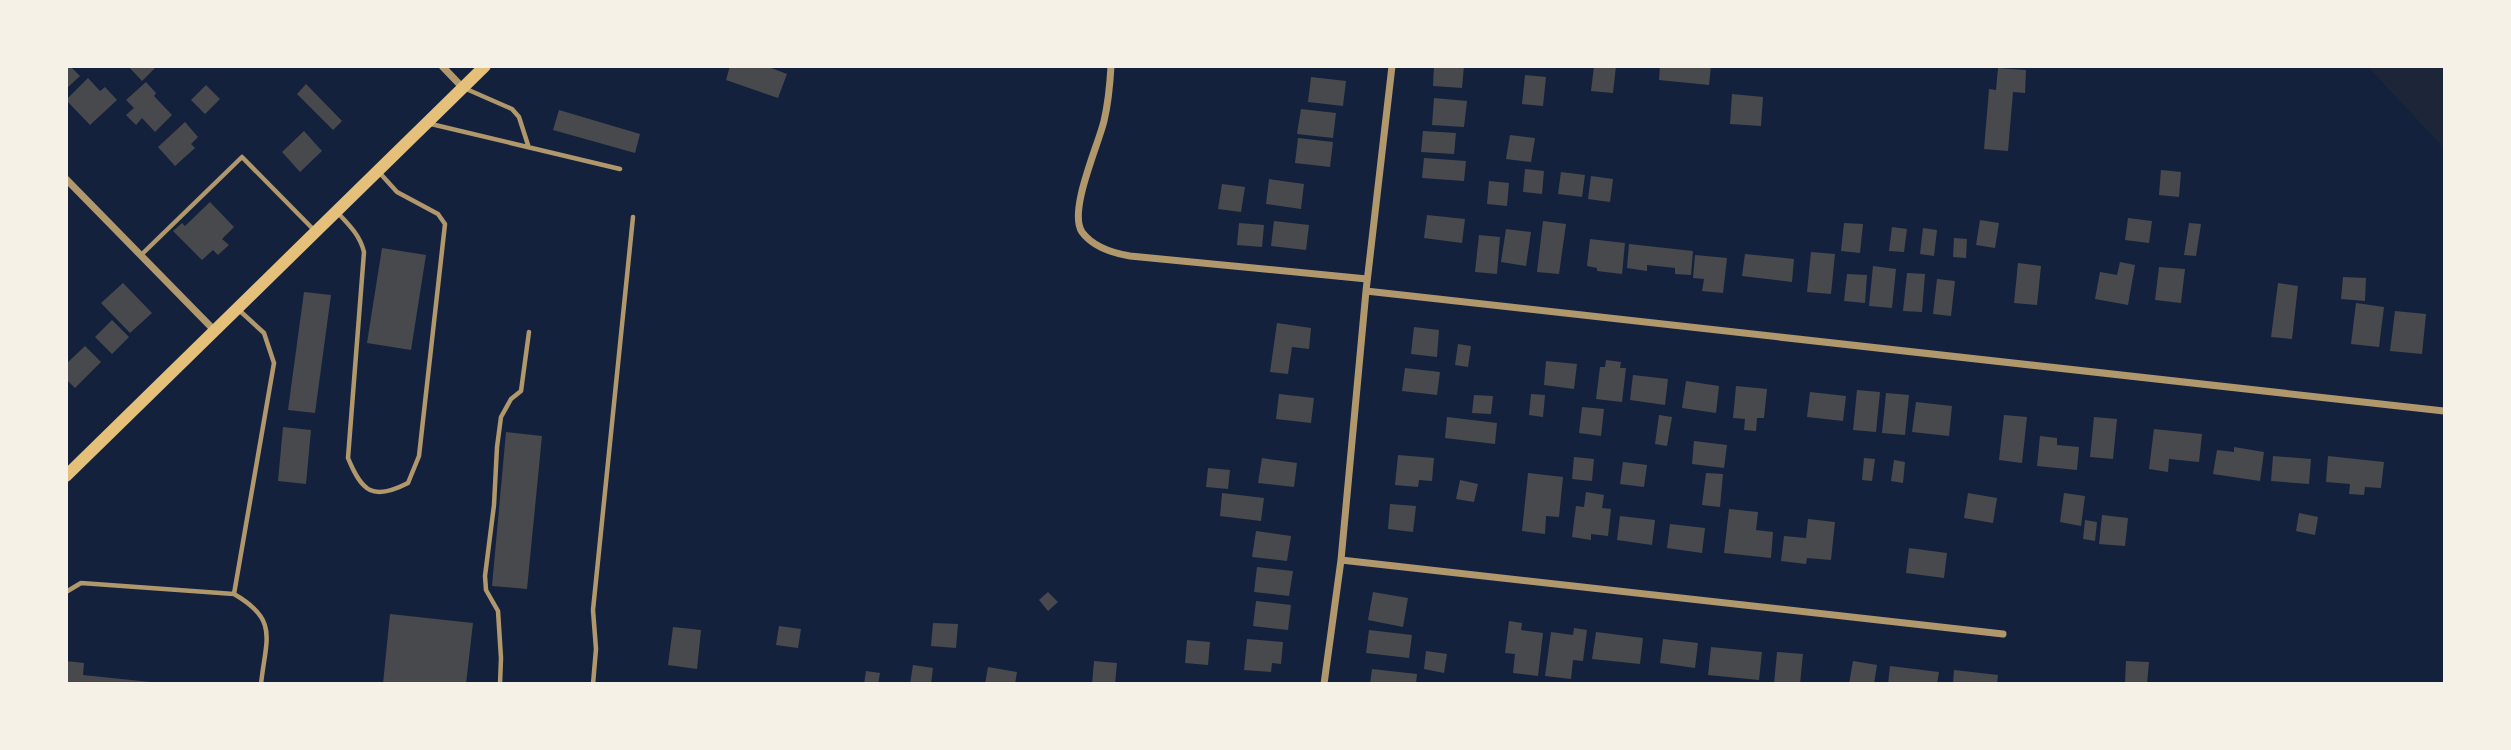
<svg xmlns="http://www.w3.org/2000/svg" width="2511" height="750" font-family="Roboto,sans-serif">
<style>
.green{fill:#1d2539}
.building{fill:#48494c}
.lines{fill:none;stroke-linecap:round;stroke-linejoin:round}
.service{stroke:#b1986c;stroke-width:4.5}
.minor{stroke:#b1986c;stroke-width:7}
.secondary{stroke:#e5c07b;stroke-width:12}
</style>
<rect width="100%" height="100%" fill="#14213d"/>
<path class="green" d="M2368,67H2444V148Z"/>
<path class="building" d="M66,66H70L80,76L66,89Z
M128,66H157L142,81Z
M730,66H766L787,74L778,98L726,80Z
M1434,66H1464L1462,88L1433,86Z
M1594,66H1616L1613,93L1591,91Z
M1660,66H1711L1709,85L1659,80Z
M1998,68L2026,70L2025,93L2013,92L2008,151L1984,149L1989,89L1996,90Z
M1525,75L1546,77L1543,106L1522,104Z
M1311,77L1346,81L1343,106L1308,102Z
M88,78L100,91L105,87L117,100L90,125L66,100Z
M146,82L156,93L154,96L172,115L155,132L142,118L136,125L126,115L134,108L126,100Z
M306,84L342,121L333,130L297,94Z
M206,85L220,99L205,114L191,100Z
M1732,94L1763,97L1761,126L1730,124Z
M1434,98L1467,101L1464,127L1432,125Z
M1301,109L1336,113L1333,138L1297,134Z
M559,110L640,134L635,153L553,130Z
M185,122L198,137L191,144L195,148L175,166L158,147Z
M304,131L322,151L300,172L282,152Z
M1423,131L1456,133L1454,154L1421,152Z
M1510,135L1535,138L1531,162L1506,159Z
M1298,138L1333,142L1330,167L1295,163Z
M1424,158L1466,161L1464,181L1422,178Z
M1525,169L1544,171L1542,194L1523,192Z
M2161,170L2181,172L2179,197L2159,195Z
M1561,172L1585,175L1582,197L1558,194Z
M1591,176L1613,179L1610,202L1588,199Z
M1269,179L1304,184L1301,209L1266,204Z
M1489,181L1509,183L1507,206L1487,204Z
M1222,184L1245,187L1241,212L1218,209Z
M210,202L234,227L222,239L229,245L218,255L213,250L202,260L173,231L182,223L185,226Z
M1427,215L1465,219L1462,243L1424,238Z
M2128,218L2152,221L2149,243L2125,240Z
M1980,220L1999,223L1995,248L1976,245Z
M1274,221L1309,225L1306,250L1271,246Z
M1543,221L1566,224L1559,274L1537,272Z
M1239,223L1264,225L1262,247L1237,245Z
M1844,223L1863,224L1860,253L1841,251Z
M2189,223L2201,224L2196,256L2184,255Z
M1892,227L1907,229L1904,252L1889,251Z
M1923,228L1937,230L1934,256L1920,254Z
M1506,229L1531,232L1526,266L1501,262Z
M1479,235L1500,237L1497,274L1475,272Z
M1954,238L1967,239L1966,258L1953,257Z
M1590,239L1625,243L1622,274L1597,271V268L1587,266Z
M1629,244L1693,251L1691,275L1675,274V268L1647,265V271L1627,268Z
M382,248L426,255L411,350L367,343Z
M1811,252L1835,254L1831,294L1807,292Z
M1745,254L1794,259L1792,282L1742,276Z
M1695,255L1727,258L1723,293L1702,291L1704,279L1693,278Z
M2120,262L2135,265L2128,305L2095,299L2100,272L2117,275Z
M2018,263L2041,266L2037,305L2014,303Z
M1873,266L1896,269L1892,308L1869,306Z
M2159,267L2185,269L2181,303L2155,300Z
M1907,273L1925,274L1922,312L1903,311Z
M1847,274L1867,275L1865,303L1844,301Z
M2343,277L2366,278L2365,301L2341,299Z
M1937,279L1955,281L1951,316L1933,314Z
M123,283L152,313L130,333L101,303Z
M2278,283L2298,286L2292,339L2271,337Z
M304,292L331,295L315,413L288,410Z
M2356,303L2384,307L2379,347L2351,344Z
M2395,311L2426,314L2422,354L2390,351Z
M112,320L129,337L112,354L95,337Z
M1277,323L1311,328L1309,349L1292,347L1288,374L1270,372Z
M1414,327L1439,330L1437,357L1411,354Z
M1458,344L1471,346L1468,367L1455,365Z
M85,346L101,362L75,388L66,379V364Z
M1606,360L1621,362L1620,368H1626L1622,402L1596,399L1600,367H1605Z
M1546,361L1577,364L1574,389L1544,385Z
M1405,368L1440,372L1437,395L1402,391Z
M1633,375L1668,379L1665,405L1630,400Z
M1686,381L1719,386L1716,413L1682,408Z
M1736,386L1767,389L1764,418H1757L1756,431L1744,430L1745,419L1733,418Z
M1857,390L1880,392L1876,432L1853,430Z
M1810,392L1846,396L1843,421L1807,417Z
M1886,393L1909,395L1905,435L1882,433Z
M1279,394L1314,398L1311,423L1276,419Z
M1531,394L1545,395L1543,417L1529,415Z
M1474,395L1493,396L1491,414L1472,413Z
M1916,402L1952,406L1949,436L1912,432Z
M1582,407L1604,409L1601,436L1579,433Z
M1659,415L1672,417L1667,446L1655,444Z
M2004,415L2027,417L2022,463L1999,460Z
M1447,417L1497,423L1495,444L1445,438Z
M2094,417L2117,419L2113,459L2090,457Z
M283,427L311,430L306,484L278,481Z
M2154,429L2202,434L2199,462L2169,459L2168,472L2149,469Z
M506,432L542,436L527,589L492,586Z
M2040,436L2057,438V445L2079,447L2077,470L2037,466Z
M1694,441L1727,445L1724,468L1692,464Z
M2234,447L2264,452L2260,481L2213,474L2217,450L2234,452Z
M1398,455L1434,458L1432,481L1419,480L1418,487L1395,485Z
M2273,456L2311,459L2309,484L2271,481Z
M2328,456L2384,462L2381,488L2365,487L2364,495L2349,494L2350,484L2326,482Z
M1574,457L1594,459L1592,481L1572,479Z
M1262,458L1297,463L1294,487L1258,483Z
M1864,458L1875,459L1872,481L1862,480Z
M1894,460L1905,462L1903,483L1891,481Z
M1623,462L1647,465L1644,487L1620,484Z
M1208,468L1230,470L1228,489L1206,487Z
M1528,473L1563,477L1559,517L1546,516L1545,534L1522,531Z
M1706,473L1723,474L1720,507L1702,505Z
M1460,480L1478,484L1474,502L1456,499Z
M1586,492L1604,495L1602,508L1611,509L1608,536L1591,534V540L1572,537L1576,506L1584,507Z
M1222,493L1264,498L1261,521L1220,516Z
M1968,493L1997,498L1993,523L1964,518Z
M2064,493L2085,496L2081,526L2060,522Z
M1390,504L1416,506L1413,532L1388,529Z
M1729,509L1758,512L1756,530L1773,532L1771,558L1724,553Z
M2299,513L2318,517L2315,535L2296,531Z
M2102,515L2128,518L2125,546L2099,544Z
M1620,516L1655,520L1652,545L1617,540Z
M1808,519L1835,522L1831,560L1807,558L1806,564L1781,561L1784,536L1806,538Z
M2085,520L2097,522L2095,541L2083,539Z
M1670,524L1705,528L1702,553L1667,548Z
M1256,531L1291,536L1287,561L1252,557Z
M1909,548L1947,553L1944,578L1906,573Z
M1257,567L1293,571L1289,596L1254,592Z
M1048,592L1058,602L1048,611L1039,600Z
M1373,592L1408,598L1403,627L1368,620Z
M1256,601L1291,605L1288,630L1253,626Z
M390,614L473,623L466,684H383Z
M1509,621L1522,623L1521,630L1543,633L1538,676L1513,673L1515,654L1505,653Z
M933,623L958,624L956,648L931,646Z
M779,626L801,629L798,648L776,645Z
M673,627L701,630L697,669L668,665Z
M1574,628L1587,630L1583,661L1573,660L1571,679L1545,676L1551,632L1573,635Z
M1369,630L1412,635L1409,658L1366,653Z
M1596,632L1643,638L1640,664L1592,659Z
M1247,639L1283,642L1281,664L1272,663L1271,672L1244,670Z
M1663,639L1698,643L1695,668L1660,663Z
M1187,640L1210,642L1208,665L1185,663Z
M1711,647L1762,652L1759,680L1708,675Z
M1426,651L1447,654L1444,673L1424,669Z
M1777,652L1803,654L1800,684H1774Z
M66,661L84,663L83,675L150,682V684H66Z
M1094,661L1117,663L1115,684H1092Z
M1853,661L1877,665L1874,684H1849Z
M2126,661L2149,662L2147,684L2125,683Z
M913,665L933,668L931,684H910Z
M1890,666L1939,672L1937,684H1888Z
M988,667L1017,672L1015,684H985Z
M1372,669L1417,674L1416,684H1370Z
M1954,670L1998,675L1997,684H1953Z
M866,671L880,673L878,684H864Z"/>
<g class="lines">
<path class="service" d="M464,88L512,109L519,117L528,145
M431,124L620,169
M337,212C349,225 360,235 364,252L348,458C362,492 373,501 408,483L419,456L445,224L438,214L397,192L378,171
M141,255L242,157L314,230
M66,592L81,583L234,594C279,620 266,638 261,684
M234,594L274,363L264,333L240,311
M500,684L501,658L498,611L486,590L485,576L494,505L497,447L501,417L511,399L521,391L529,332
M593,684L596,649L593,610L633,217"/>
<path class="minor" d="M442,66L463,88
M1111,66C1110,84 1108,104 1104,121C1098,146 1068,211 1082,232C1093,247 1112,253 1130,256L1367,279
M66,179L214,330
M1366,291L2444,411
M1341,560L2003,634
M1324,684L1341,560L1366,291L1392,66"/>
<path class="secondary" d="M66,476L485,66"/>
</g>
<rect width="2511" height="750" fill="none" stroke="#f6f1e7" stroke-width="136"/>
</svg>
